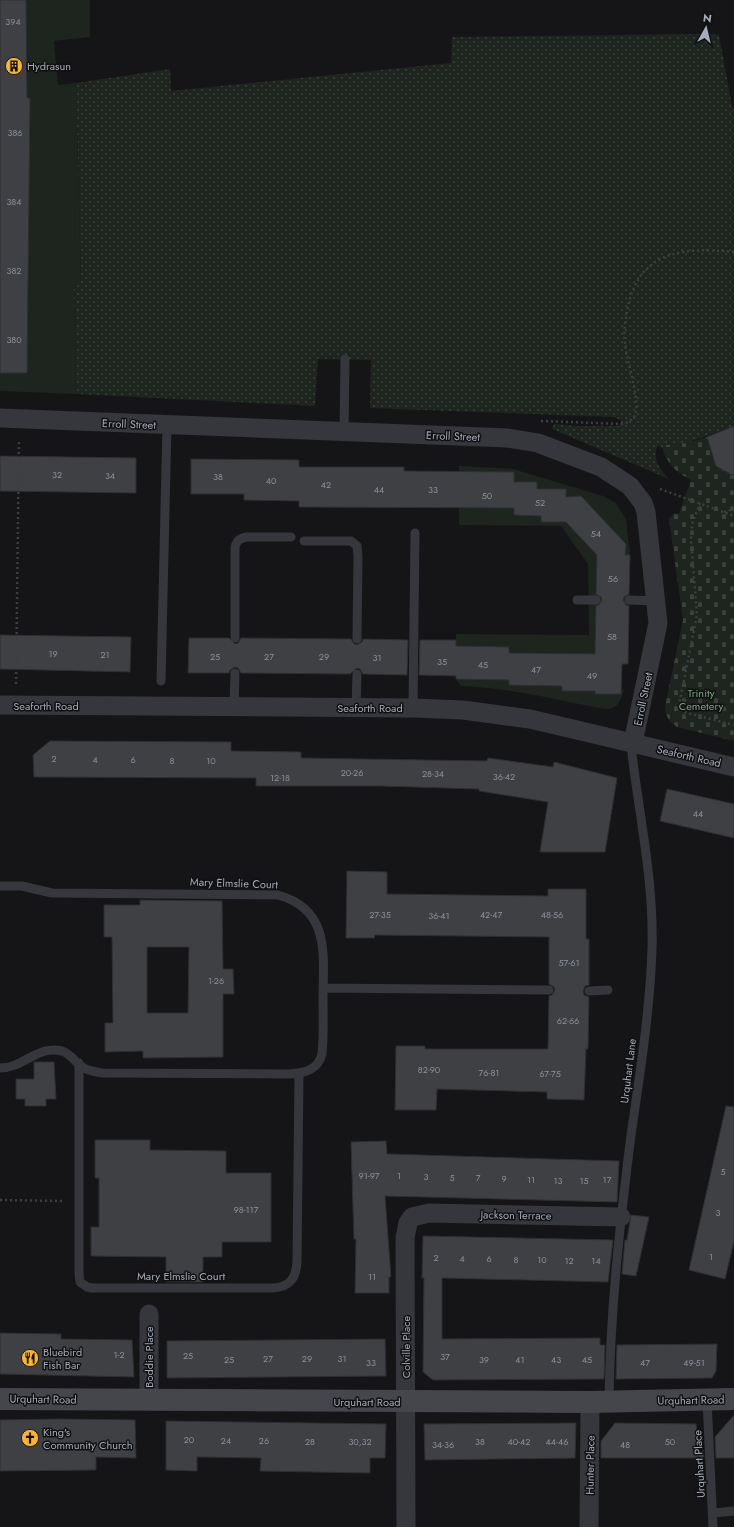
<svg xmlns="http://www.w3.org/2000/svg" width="734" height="1527" font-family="Jost,sans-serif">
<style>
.grass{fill:url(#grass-dots)}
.cemetery{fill:url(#cemetery-stones)}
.garden{fill:#1d251e}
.building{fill:#3f4044;stroke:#2f2f33;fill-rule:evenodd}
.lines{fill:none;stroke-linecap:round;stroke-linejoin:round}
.path{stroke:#3c3e43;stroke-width:2.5;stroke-dasharray:2 3;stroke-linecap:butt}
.lane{stroke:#36373c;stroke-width:9}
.street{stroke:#36373c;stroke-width:19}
.secondary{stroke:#44464c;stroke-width:22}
.labels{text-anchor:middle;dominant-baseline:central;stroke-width:3;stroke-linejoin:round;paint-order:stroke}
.number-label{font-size:9px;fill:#8c919b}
.poi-label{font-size:11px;fill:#a6acb8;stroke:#101012;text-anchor:start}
.street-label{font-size:11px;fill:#a6acb8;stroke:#101012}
.park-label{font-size:11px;fill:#7ca47f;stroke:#101012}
</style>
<defs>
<pattern id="grass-dots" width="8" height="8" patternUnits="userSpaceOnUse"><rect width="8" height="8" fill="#1d251e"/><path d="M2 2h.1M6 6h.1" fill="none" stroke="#3b423d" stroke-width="1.8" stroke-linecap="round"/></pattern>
<pattern id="cemetery-stones" width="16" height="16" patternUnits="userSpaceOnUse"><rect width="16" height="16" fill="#1d251e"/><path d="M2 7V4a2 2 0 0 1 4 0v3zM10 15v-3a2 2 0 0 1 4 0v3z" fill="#3b423d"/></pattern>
</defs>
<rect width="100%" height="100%" fill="#151517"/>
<path class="grass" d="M710,34L719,35L732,106L734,110V426L684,444L665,445L662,448L658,445C652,459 659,469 669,479L552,429L554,424L578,426H619L621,420L613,417L370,408L371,360L318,359L315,406L76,394L74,288L81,282L76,83L170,69L171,91L451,63L452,37Z"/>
<path class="cemetery" d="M734,426V741L677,727C667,720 664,714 666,702L683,620L669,519L674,513L679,514L691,480C677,473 667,464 662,448L665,445C689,445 712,436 734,426Z"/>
<path class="garden" d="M0,0H90V37L54,41L58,85L76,83L81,283L74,288L76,394L0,391V89H27V43H0Z
M459,466L513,469L603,496L616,503L626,519L630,555L628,664H622L621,690H624C620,702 618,709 605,709C555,700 512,688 461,686L456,679V634L589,635L588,564L561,526L459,525Z"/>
<path class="building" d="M0,0H26L27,98H30L27,373H0Z
M734,426V476L716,466L707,437Z
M0,456L136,458V493L0,491Z
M191,459L299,460V467H404V471L514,472V482H537V489H566V497L581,496L626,544L625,555H630L629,594L624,597L623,600L626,605L629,606L628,664H622L621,694H595V691H562V686L509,685V680L456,679V676L419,675L420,640H456V646L509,647V653L595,654L596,606L599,605L602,600L601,597L596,594L597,555L566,522H541V516L514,515V508L299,507V501L244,500V494H191Z
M0,635L131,637L130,672L0,669Z
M189,638H229L235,644L238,643L241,638L351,639L354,644L357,645L362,642L363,639L408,640L407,675L363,674L360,669L357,668L350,674L241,673L238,668L235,667L230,670L229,673H188Z
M50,741L231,742V751L301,752V758L487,761L488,758L553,767L554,762L617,778L605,852H540L548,802L479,791V789L382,786H256V778L34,777L33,755Z
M667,789L734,804V838L660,821Z
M347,871L387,872V894L548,896V889H586V939H589V985L585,986L583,991L584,995L589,997L588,1049H586L584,1100L547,1099V1092L437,1089L436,1110H395L396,1046H425V1049H548L549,996L552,995L555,990L554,987L549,984V937L375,935L374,938H346Z
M140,900L222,901L223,969H233L234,994H223V1057L143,1058V1051L105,1052V1023H113L112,937H104V905H140ZM147,947H189L188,1013H147Z
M34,1062H54L56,1099H46V1106H25V1099H16V1079H34Z
M726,1106L734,1107V1241L725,1279L689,1270Z
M95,1140H150V1150L226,1151V1173H271V1242H222V1257H203V1282H166V1257L91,1256V1227H99V1178H95Z
M386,1141L387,1154L619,1161L617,1202L385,1196L391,1277H389V1293H355L356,1239H354L351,1142Z
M631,1215L649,1217L636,1276L622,1274L625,1240H627Z
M423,1236L613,1240L608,1282L442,1278V1339L600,1338V1345H605L604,1379L433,1380L423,1372L424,1278H422Z
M0,1333L61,1334V1339L132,1340L134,1377L0,1374Z
M385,1339L386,1376L167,1378V1341Z
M717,1344L716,1371L712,1378L616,1379L617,1345Z
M734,1415V1458H716L715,1437Z
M60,1419L135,1420L136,1458L96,1457V1470L0,1471V1420Z
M166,1421L386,1424L385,1458H370V1473L260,1471L261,1458L197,1457V1471L166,1470Z
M576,1423L575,1458L425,1460L424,1424Z
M615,1423L696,1424L700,1454L703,1450L704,1458H601V1441Z"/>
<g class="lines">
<path class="path" d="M541,421L623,424C628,422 633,420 635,415C641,401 626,360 625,343C623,331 626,318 628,306C640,250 685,247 734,252
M660,489L734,516
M700,503L692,524L691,540L697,615L679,705L681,710L687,713L734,725
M724,512L734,509
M16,684L19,439
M0,1200L64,1201"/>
<path class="lane" d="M344,432L345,359
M304,541H351L357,546L358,556L357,639
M577,600H596
M629,600L656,601
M235,638V547C237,540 240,538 247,537H291
M161,681L167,425
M234,707L235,673
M356,708L357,674
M413,708L415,533
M0,886H22L52,893L278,895C328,909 324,950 323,993C323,1013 324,1034 322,1054C318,1070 305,1073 289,1074L102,1073C95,1072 87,1071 81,1066C74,1061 71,1054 62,1051C37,1045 24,1068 0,1068
M324,988L549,990
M589,991L608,990
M79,1063V1273L80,1282L87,1287L92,1288H273C290,1287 296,1278 297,1262L299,1074
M707,1400L713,1527
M609,1402C610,1312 620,1223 631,1135C640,1073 650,1011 652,949C654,883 640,820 632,754L633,743
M713,1513L734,1511"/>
<path class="street" d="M0,418L508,438L538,443L601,467L630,486L643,503L646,512L658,623L633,743
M0,705L413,708L463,710L530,719L734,767
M149,1314V1400
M406,1527L405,1238L408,1223L412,1217L429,1213L621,1217
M589,1527L590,1402"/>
<path class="secondary" d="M0,1399L590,1402L734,1399"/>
</g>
<defs>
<symbol id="building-disc" viewBox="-11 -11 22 22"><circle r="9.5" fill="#fab42a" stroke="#101012"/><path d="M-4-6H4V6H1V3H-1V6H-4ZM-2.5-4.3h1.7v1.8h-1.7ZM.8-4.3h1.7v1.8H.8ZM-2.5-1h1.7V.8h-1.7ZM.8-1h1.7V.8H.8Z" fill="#111"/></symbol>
<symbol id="restaurant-disc" viewBox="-11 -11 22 22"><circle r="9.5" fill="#fab42a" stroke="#101012"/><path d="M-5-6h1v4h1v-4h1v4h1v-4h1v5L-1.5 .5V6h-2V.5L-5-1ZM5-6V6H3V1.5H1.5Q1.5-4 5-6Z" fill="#111"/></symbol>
<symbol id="church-disc" viewBox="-11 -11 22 22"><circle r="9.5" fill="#fab42a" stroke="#101012"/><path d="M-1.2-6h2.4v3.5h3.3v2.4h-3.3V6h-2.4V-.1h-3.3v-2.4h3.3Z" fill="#111"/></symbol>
</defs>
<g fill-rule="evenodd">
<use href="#building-disc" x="4" y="56" width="20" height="20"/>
<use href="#restaurant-disc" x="20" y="1348" width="20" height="20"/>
<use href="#church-disc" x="20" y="1428" width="20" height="20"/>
</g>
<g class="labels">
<g class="number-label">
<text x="13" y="21">394</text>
<text x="15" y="132">386</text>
<text x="14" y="201">384</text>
<text x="14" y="270">382</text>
<text x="14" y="339">380</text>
<text x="57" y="474">32</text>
<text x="110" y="475">34</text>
<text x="218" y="476">38</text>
<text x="271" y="480">40</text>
<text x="326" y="484">42</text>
<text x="379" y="489">44</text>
<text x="433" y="489">33</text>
<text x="487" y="495">50</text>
<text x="540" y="502">52</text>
<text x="596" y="533">54</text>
<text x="613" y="578">56</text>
<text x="612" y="636">58</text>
<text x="53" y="653">19</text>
<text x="105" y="654">21</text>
<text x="215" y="656">25</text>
<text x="269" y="656">27</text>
<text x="324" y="656">29</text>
<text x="377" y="657">31</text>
<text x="442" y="661">35</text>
<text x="483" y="664">45</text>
<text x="536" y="669">47</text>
<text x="592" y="675">49</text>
<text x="54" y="758">2</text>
<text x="95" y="759">4</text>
<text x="133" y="759">6</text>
<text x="172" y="760">8</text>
<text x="211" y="760">10</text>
<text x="352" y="772">20-26</text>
<text x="433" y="773">28-34</text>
<text x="504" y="776">36-42</text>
<text x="280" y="777">12-18</text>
<text x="698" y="813">44</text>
<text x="380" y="914">27-35</text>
<text x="491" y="914">42-47</text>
<text x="552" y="914">48-56</text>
<text x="439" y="915">36-41</text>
<text x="569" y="962">57-61</text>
<text x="216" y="980">1-26</text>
<text x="568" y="1020">62-66</text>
<text x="429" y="1069">82-90</text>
<text x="489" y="1072">76-81</text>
<text x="550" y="1073">67-75</text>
<text x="723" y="1171">5</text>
<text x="369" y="1175">91-97</text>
<text x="399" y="1175">1</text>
<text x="426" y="1176">3</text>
<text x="452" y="1177">5</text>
<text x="478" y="1177">7</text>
<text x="504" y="1178">9</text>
<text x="531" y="1179">11</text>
<text x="607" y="1179">17</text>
<text x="558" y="1180">13</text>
<text x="584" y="1180">15</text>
<text x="246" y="1209">98-117</text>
<text x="718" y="1212">3</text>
<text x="711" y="1256">1</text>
<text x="436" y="1257">2</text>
<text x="462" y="1258">4</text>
<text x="489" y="1258">6</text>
<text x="516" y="1259">8</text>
<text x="542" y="1259">10</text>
<text x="569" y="1260">12</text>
<text x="596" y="1260">14</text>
<text x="372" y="1276">11</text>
<text x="119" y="1354">1-2</text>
<text x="188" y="1355">25</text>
<text x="445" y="1356">37</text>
<text x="268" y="1358">27</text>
<text x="307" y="1358">29</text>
<text x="342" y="1358">31</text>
<text x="229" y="1359">25</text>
<text x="484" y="1359">39</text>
<text x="520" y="1359">41</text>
<text x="556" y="1359">43</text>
<text x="587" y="1359">45</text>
<text x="371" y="1362">33</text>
<text x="645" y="1362">47</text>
<text x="694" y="1362">49-51</text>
<text x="189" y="1439">20</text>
<text x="226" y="1440">24</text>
<text x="264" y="1440">26</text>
<text x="310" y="1441">28</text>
<text x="360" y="1441">30,32</text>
<text x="480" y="1441">38</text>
<text x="519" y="1441">40-42</text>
<text x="557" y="1441">44-46</text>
<text x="670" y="1441">50</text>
<text x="443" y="1444">34-36</text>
<text x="625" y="1444">48</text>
</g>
<g class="poi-label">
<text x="27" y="66">Hydrasun</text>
<text x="43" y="1352">Bluebird<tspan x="43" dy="13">Fish Bar</tspan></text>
<text x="43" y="1432">King's<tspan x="43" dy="13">Community Church</tspan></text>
</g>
<g class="street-label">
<text transform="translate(129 424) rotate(2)">Erroll Street</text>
<text transform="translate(453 436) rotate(2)">Erroll Street</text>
<text transform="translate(643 699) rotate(-78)">Erroll Street</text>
<text x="46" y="706">Seaforth Road</text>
<text x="370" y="708">Seaforth Road</text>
<text transform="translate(689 756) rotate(13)">Seaforth Road</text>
<text transform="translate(234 883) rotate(2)">Mary Elmslie Court</text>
<text transform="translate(628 1071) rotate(-83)">Urquhart Lane</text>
<text transform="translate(516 1215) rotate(1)">Jackson Terrace</text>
<text x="181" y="1276">Mary Elmslie Court</text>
<text transform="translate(406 1347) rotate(-90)">Colville Place</text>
<text transform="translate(149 1357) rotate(-90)">Boddie Place</text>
<text transform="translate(43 1399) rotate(1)">Urquhart Road</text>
<text transform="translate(691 1400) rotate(-1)">Urquhart Road</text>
<text x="367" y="1402">Urquhart Road</text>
<text transform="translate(699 1464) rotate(-93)">Urquhart Place</text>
<text transform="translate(590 1465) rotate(-89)">Hunter Place</text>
</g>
<g class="park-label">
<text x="701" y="693">Trinity<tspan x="701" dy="13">Cemetery</tspan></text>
</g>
</g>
<g transform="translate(706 28) rotate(8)" stroke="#101012" stroke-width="3" paint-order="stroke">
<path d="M0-3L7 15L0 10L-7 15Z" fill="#a6acb8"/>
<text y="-6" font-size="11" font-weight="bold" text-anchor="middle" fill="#a6acb8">N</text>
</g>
</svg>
